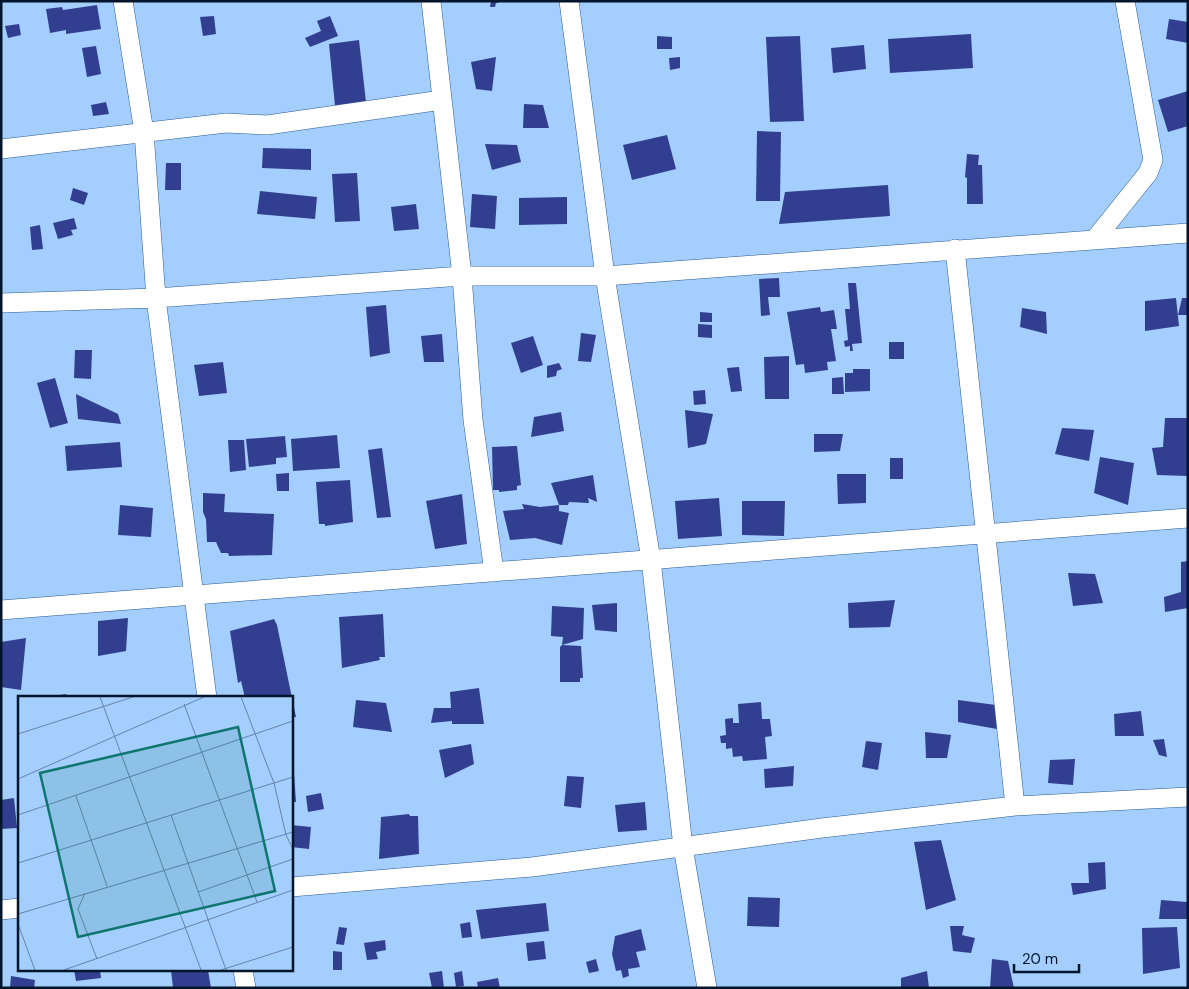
<svg xmlns="http://www.w3.org/2000/svg" width="1189" height="989" font-family="'DM Sans',sans-serif">
<style>
.building{fill:#323f91}
.lines{fill:none;stroke-linecap:round;stroke-linejoin:round}
.minor-casing{stroke:#2a5b90;stroke-width:20}
.minor{stroke:#fff;stroke-width:19}
.inset-road{fill:none;stroke:#6484aa;stroke-width:1}
.view{fill:#0f766e;fill-opacity:0.15;stroke:#0f766e;stroke-width:2.5}
.inset-edge{fill:none;stroke:#03152b;stroke-width:2.5}
</style>
<rect width="100%" height="100%" fill="#a4cefe"/>
<path class="building" d="M491,1H498V3H496L495,7H490Z
M97,5L101,29L66,34V30L50,33L46,9L62,7L63,10Z
M214,16L216,34L203,36L200,17Z
M330,16L338,36L310,47L305,38L321,31L317,21Z
M1169,19L1188,22V43L1166,39Z
M19,24L21,35L8,38L5,26Z
M971,34L973,68L890,73L888,39Z
M657,36L672,37V49H657Z
M800,36L804,121L770,122L766,37Z
M359,40L366,102L335,106L329,44Z
M864,45L866,69L833,73L831,48Z
M96,46L101,74L87,77L82,48Z
M496,57L492,91L476,89L471,62Z
M680,57V68L670,70L669,58Z
M1188,91V126L1168,132L1158,100Z
M106,102L109,114L93,116L91,105Z
M524,104L543,105L549,128H523Z
M757,131L781,132L780,201H756Z
M667,135L676,169L632,180L623,145Z
M485,144L517,145L521,162L492,170Z
M263,148L311,149V170L262,168Z
M967,154L979,155L978,165H982L983,204H967V178L965,177Z
M166,163H181V190H165Z
M357,173L360,221L335,222L332,174Z
M888,185L890,216L779,224L785,192Z
M73,188L88,193L84,205L70,200Z
M260,191L317,197L315,219L257,214Z
M472,194L497,196L495,229L470,227Z
M567,197V224L519,225V198Z
M416,204L419,229L394,231L391,207Z
M74,218L77,229L71,230L73,235L58,239L53,223Z
M40,225L43,249L32,250L30,227Z
M779,278L780,297H768L770,315L761,316L759,279Z
M848,283H856L862,343L852,344L853,351H850V346L845,347L844,341L848,340L845,309H850Z
M1176,298L1179,326L1145,331V301Z
M1182,298H1188V315H1178Z
M386,305L390,353L370,357L366,307Z
M820,307L821,312L834,310L837,329H831L836,361L827,362L828,370L805,373L804,364L796,365L787,312Z
M1022,308L1046,312L1047,334L1020,327Z
M700,312L712,313V322H700Z
M698,324L712,325V338L698,337Z
M581,333L596,335L591,362L578,361Z
M442,334L444,362H424L421,336Z
M533,336L543,365L521,373L511,343Z
M889,342H904V359H889Z
M75,350H92L91,379L74,378Z
M789,356V399H765L764,357Z
M223,362L227,393L199,396L194,365Z
M559,363L562,369L557,371L556,376L547,378V366Z
M739,367L742,391L731,392L727,368Z
M853,369H870V391L845,392V373H853Z
M843,377L844,394H832V378Z
M55,378L68,423L50,428L37,383Z
M705,390L706,404L694,405L693,391Z
M76,394L118,414L121,424L78,419Z
M685,410L713,414L706,444L688,448Z
M561,412L564,431L531,437L534,417Z
M1165,418H1188V476L1157,475L1152,448L1163,447Z
M1062,428L1094,430L1089,461L1055,454Z
M814,434H843L840,451L814,452Z
M337,435L340,468L293,471L291,439Z
M285,436L287,457L276,458V464L249,467L246,439Z
M228,440H244L246,470L230,472Z
M120,442L122,467L67,471L65,446Z
M517,446L521,485L517,486V490L499,492V490H493L492,447Z
M382,448L391,517L377,518L368,450Z
M1100,457L1134,463L1128,505L1094,493Z
M890,458H903V479H890Z
M289,473V491H277L276,474Z
M837,474H866V503L838,504Z
M593,475L597,502L588,498L589,503L569,502L568,505H559L551,483Z
M350,480L353,522L325,526V524H319L316,482Z
M203,493L225,494L224,512L274,514L272,555L229,556L228,553H221L216,542H207L206,519L203,512Z
M462,494L467,544L435,549L426,501Z
M719,498L722,536L678,539L675,501Z
M742,501H785L784,536L742,535Z
M522,504L540,507L559,505V511L569,513L562,545L535,538L510,540L503,511L524,509Z
M120,505L153,508L151,537L118,535Z
M1188,561V608L1165,612L1164,597L1181,592V562Z
M1068,573L1095,574L1103,603L1073,606Z
M895,600L890,627L849,628L848,603Z
M617,603V632L595,630L592,605Z
M552,606L584,608L583,639L562,645L563,637L551,636Z
M383,614L385,657H379L380,660L342,668L339,617Z
M128,618L126,651L98,656V621Z
M274,619L277,625L292,698H245L241,681L238,683L230,631Z
M26,638L21,690L1,687V642Z
M562,645L581,646L583,678H580V682H560V647Z
M479,688L484,724H452V721L431,723L434,708H451L450,692Z
M66,694L67,698H47V697Z
M292,698L296,717H291V699Z
M356,700L386,703L392,732L353,727Z
M958,700L996,705L997,729L958,722Z
M761,702L762,719H770L772,736L765,737L767,759L743,761L742,756L733,757L732,748L726,749V743H721L720,736L726,735L725,719L733,718V723H739L738,704Z
M1141,711L1144,736H1115L1114,714Z
M925,732L951,735L947,758H926Z
M1164,739L1167,757L1159,755L1153,740Z
M866,741L882,743L878,770L862,767Z
M471,744L474,764L445,778L439,750Z
M1075,759L1073,785L1048,783L1050,760Z
M794,766L793,786L765,788L764,769Z
M291,773H294L296,802H291Z
M567,776L584,777L581,808L564,806Z
M321,793L324,809L308,812L306,796Z
M14,798L17,828L1,829V800Z
M645,802L647,830L618,832L615,805Z
M409,814L410,816H418L419,854L379,859L381,817Z
M291,825L311,827L309,849L291,847Z
M941,840L956,900L926,910L914,842Z
M1105,862L1106,889L1073,895L1071,883H1089L1088,863Z
M748,897L780,898L779,927L747,926Z
M1161,900L1187,902L1188,919H1159Z
M546,903L549,931L481,939L476,910Z
M470,922L472,937L462,938L460,924Z
M950,926H964L962,935L975,938L971,953L953,951Z
M339,927L347,928L344,945L336,944Z
M1177,927L1180,968L1143,974L1142,928Z
M641,929L646,950L636,952L640,967L628,969L629,976L623,978L621,970L616,971L612,954L615,936Z
M385,940L386,950L376,952L378,959L367,960L364,943Z
M544,941L546,959L528,961L526,943Z
M333,951L342,952V970H333Z
M596,959L599,971L589,973L586,962Z
M992,959L1008,961L1014,988H990Z
M74,970H100L101,978L76,981Z
M171,970H208L211,988H173Z
M442,971L444,988H432L429,973Z
M462,971L464,986L456,987L454,973Z
M927,971L929,988H901V978Z
M11,976L35,980L34,988H10Z
M498,978L500,988H478L477,982Z"/>
<g class="lines">
<defs>
<path id="minor" d="M123,1L144,132L156,298L207,698
M431,1L462,276L473,420L494,572
M569,1L605,276L651,560L683,847L707,988
M1,149L226,123L267,125L442,100
M1095,239L1148,173L1153,160L1125,1
M955,249L1015,806
M1,303L156,298L462,276H605L1188,233
M1,610L1188,518
M291,887L532,867L822,828L1015,806L1188,797
M1,910L19,908
M243,970L246,988"/>
</defs>
<use href="#minor" class="minor-casing"/>
<use href="#minor" class="minor"/>
</g>
<g transform="translate(18 696)">
<rect width="275" height="275" fill="#a4cefe"/>
<path class="inset-road" d="M82,1L183,274M223,1L256,87L268,139L275,153M166,8L239,206M0,38L115,1M0,83L186,1M58,100L89,190M0,119L275,25M153,119L208,274M0,167L275,81M180,196L275,163M67,197L60,213L79,263M0,218L275,136M0,228L17,274M46,274L275,194M203,274L275,251"/>
<path class="view" d="M220,31L257,195L60,241L22,77Z"/>
<rect width="275" height="275" class="inset-edge"/>
</g>
<rect width="1189" height="989" fill="none" stroke="#03152b" stroke-width="5"/>
<path d="M1014 964v8h65v-8" fill="none" stroke="#03152b" stroke-width="2.5"/>
<text x="1022" y="964" font-size="15" fill="#03152b" stroke="#a4cefe" stroke-width="4" paint-order="stroke">20 m</text>
</svg>
